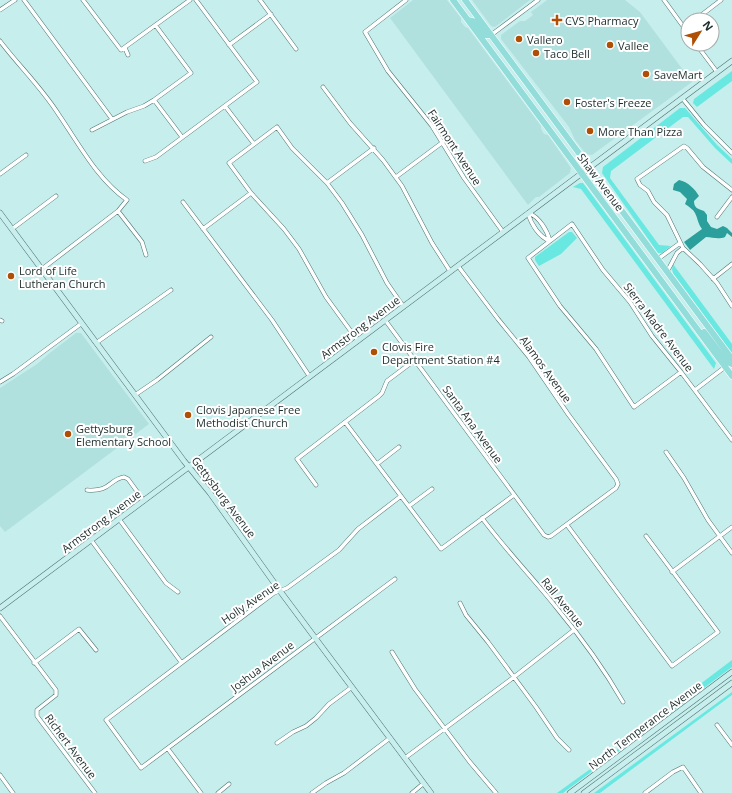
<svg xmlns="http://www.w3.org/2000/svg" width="732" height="793" font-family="'Open Sans',sans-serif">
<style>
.built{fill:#b1e1df}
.green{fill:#69e8e2}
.water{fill:#2b9f9b}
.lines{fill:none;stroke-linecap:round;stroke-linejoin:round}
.street-casing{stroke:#4d7270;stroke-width:4.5}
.secondary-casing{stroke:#4d7270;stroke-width:6}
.primary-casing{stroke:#fff;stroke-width:7}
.street{stroke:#fff;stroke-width:3.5}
.secondary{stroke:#c8eeed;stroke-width:5}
.primary{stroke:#92ddda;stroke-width:6}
.poi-dot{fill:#af4f05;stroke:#fff;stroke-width:1.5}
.labels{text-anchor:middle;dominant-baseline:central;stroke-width:4;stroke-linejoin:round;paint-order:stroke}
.poi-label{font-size:11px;fill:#1c2c2b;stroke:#fff;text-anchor:start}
.street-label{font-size:11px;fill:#1c2c2b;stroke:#fff}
</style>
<rect width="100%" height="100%" fill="#c6eeec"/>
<path class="built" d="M413,0H447L461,18V22L465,27L468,28L541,126V129L544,134L548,135L571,168L570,173L539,197H536L528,205L390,18Z
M472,0H530L495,27L491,26Z
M547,0H625L640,12L692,82L592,155L586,154L575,140L569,127L501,39V35L520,21H525L533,15L531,12Z
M76,333H81L149,424L5,532L0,526V388L37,364L51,352Z"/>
<path class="green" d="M732,71V81L697,107L693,103L694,99Z
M680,108H685L717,145L732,159V164L715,148L688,117H683L611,171L610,178L659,245L671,246L662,253H658L602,173L603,167Z
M580,183H583L586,187L716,363L714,369L581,189L573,187Z
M569,232H572L577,238L561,254L539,266L535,260V257Z
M673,264L732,344V353L673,273L672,269Z
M732,660V667L563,793H557L618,749L617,747Z
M732,692V695L600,793H594Z"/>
<path class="water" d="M679,180C688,182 695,189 699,196L694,201C694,208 698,209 704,211L707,215V221L711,227L717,229L723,226L727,228L732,233V237L727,233L725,237C717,240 713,237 706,237L690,250L684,242L702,229C698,224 698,219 695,213C693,209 689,207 685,204L687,199L680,192L673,190V189L674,184Z"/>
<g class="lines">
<defs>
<path id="street" d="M24,0L112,119
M83,0L121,50L190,0
M260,0L296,49
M406,0L365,32L388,71L432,126L464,178L503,232
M664,0L688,33
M0,10L15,0
M695,20L721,0
M491,35L538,0
M0,41C19,66 42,88 59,115C79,144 97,179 127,200L118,211L42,269
M696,44L717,72
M229,45L271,14
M125,48L128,55
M323,87L350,123L383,160L402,186L432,243L450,271
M682,98L704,125L732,153
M154,100L182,137
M225,106L254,144
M92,130L127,112L144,106L154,100L191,73L156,26
M145,161L156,157L257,82L196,0
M0,174L26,155
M396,177L443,142
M327,183L374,148
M732,190L703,167L687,148L684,146L637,179L640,185L648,191L654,202L667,215L683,248L700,264L717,283L732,306
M183,202L272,320L310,377
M118,211L142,242L146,255
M528,213C531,224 539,237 550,241
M529,213C539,217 547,230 550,241
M717,217L732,197
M12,229L56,196
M203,229L251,193
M658,259L680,243
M667,272L677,253L683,248
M713,279L732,264
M0,320L2,321
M385,320L544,535L548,537L551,536L616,488L618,484L616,479L568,414L529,357L498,319L458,266
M358,341L326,297L299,249L284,229L251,193L229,163L277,127L292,148L327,183L342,203L362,235L387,283L403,306
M96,343L171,290
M681,372L634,407L596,349L560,306L528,258L572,224L603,270L630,302L652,336L681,372L732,440
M0,382L13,374L82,323
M695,390L725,367
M135,395L157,380L211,337
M345,422L441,549L514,495
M666,452L684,478L708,520L732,553
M377,464L399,447
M316,485L297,459L379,396L382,393L387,381L415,360
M87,490C111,492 108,480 124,477L128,479L144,501
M409,506L432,489
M482,518C505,549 532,577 556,607C581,637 604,669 623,702
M119,519L166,583L178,592
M567,525L672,666L718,632L646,536
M91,540L181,662
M672,572L732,527
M395,579L141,768L106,720L274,593L287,588L339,550L358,529L401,496
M460,603L466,615L488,642L536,707L557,738L569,750
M0,616L56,690V695L37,710V716L95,793
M392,652L415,689L469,761L496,793
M34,663L79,629L96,650
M717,725L732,745
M277,743L293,732L306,726L316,718L329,704L352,687
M168,749L201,793
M405,758L514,677L574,630
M0,775L13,793
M218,793L229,784
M312,793L326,783L344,773L390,738
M412,793L424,783
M645,793L673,772L683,767L701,793"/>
<path id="secondary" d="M0,213L184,461L210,493L280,591L431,793
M0,608L732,61
M570,793L732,672
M584,793L732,683"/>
<path id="primary" d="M453,0L732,376
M465,0L732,359
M468,20L476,22L486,35H491
M704,332L727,362L732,364"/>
</defs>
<use href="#street" class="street-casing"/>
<use href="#secondary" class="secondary-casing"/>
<use href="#primary" class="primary-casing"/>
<use href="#street" class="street"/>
<use href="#secondary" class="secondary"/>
<use href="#primary" class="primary"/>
</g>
<g class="poi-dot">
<path d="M555 14h4v4h4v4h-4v4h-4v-4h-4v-4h4z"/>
<circle cx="519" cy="39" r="4"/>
<circle cx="610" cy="45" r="4"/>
<circle cx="536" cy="53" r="4"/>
<circle cx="646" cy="74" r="4"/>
<circle cx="567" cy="102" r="4"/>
<circle cx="590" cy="131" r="4"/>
<circle cx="11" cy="276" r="4"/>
<circle cx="374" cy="352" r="4"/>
<circle cx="188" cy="415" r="4"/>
<circle cx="68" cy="434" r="4"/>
</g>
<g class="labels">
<g class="poi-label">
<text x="565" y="20">CVS Pharmacy</text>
<text x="527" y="39">Vallero</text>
<text x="618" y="45">Vallee</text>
<text x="544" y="53">Taco Bell</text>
<text x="654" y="74">SaveMart</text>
<text x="575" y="102">Foster's Freeze</text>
<text x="598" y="131">More Than Pizza</text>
<text x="19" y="270">Lord of Life<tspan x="19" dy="13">Lutheran Church</tspan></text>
<text x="382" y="346">Clovis Fire<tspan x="382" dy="13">Department Station #4</tspan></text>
<text x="196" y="409">Clovis Japanese Free<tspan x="196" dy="13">Methodist Church</tspan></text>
<text x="76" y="428">Gettysburg<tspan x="76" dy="13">Elementary School</tspan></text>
</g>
<g class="street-label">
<text transform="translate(455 147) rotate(57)">Fairmont Avenue</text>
<text transform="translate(601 182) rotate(53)">Shaw Avenue</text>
<text transform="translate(360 327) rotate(-37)">Armstrong Avenue</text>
<text transform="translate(659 327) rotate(53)">Sierra Madre Avenue</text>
<text transform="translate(546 369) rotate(54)">Alamos Avenue</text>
<text transform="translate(473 424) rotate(54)">Santa Ana Avenue</text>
<text transform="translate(224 497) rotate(53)">Gettysburg Avenue</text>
<text transform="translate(101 521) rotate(-37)">Armstrong Avenue</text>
<text transform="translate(250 602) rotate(-34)">Holly Avenue</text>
<text transform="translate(563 602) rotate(51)">Rall Avenue</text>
<text transform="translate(262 666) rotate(-37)">Joshua Avenue</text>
<text transform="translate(645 725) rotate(-37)">North Temperance Avenue</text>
<text transform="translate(71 746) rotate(53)">Richert Avenue</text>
</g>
</g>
<g transform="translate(700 32) rotate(53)"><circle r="19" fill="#ffffff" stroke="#a4abaa"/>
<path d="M0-3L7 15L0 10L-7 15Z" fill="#af4f05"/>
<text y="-6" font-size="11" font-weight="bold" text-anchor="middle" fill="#1c2c2b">N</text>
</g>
</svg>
